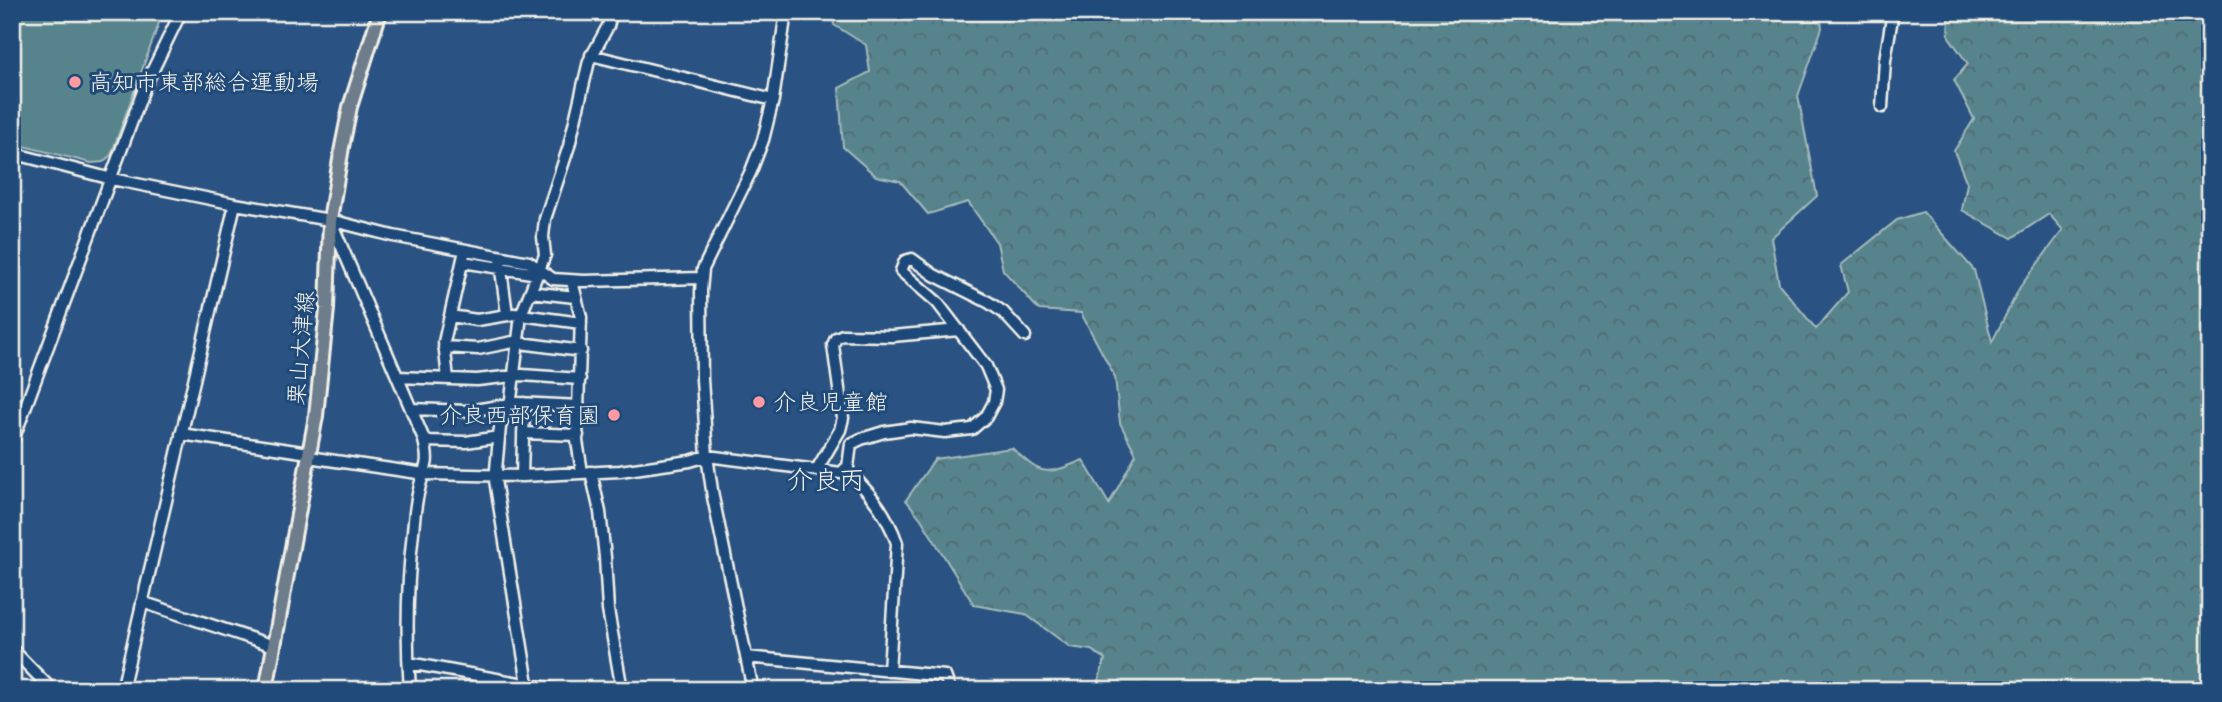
<svg xmlns="http://www.w3.org/2000/svg" width="2222" height="702" font-family="'Comic Neue','Klee One',sans-serif">
<style>
.green{fill:#56838c;stroke:#a5baba;stroke-width:2}
.forest{fill:url(#forest-crowns);stroke:#a5baba;stroke-width:2}
.lines{fill:none;stroke-linecap:round;stroke-linejoin:round}
.minor-casing{stroke:#f4f1e8;stroke-width:15}
.major-casing{stroke:#f4f1e8;stroke-width:18}
.minor{stroke:#1f4a7a;stroke-width:10}
.major{stroke:#6d7d8c;stroke-width:12}
.poi-dot{fill:#ff9aa2;stroke:#1f4a7a;stroke-width:2.5}
.labels{text-anchor:middle;dominant-baseline:central;stroke-width:6;stroke-linejoin:round;paint-order:stroke}
.poi-label{font-size:23px;fill:#f4f1e8;stroke:#1f4a7a;text-anchor:start}
.street-label{font-size:23px;fill:#f4f1e8;stroke:#1f4a7a}
.quarter-label{font-size:26px;fill:#f4f1e8;stroke:#1f4a7a}
</style>
<defs>
<pattern id="forest-crowns" width="20" height="18" patternUnits="userSpaceOnUse" patternTransform="scale(1.75)"><rect width="20" height="18" fill="#56838c"/><path d="M2 6a3 3 0 1 1 6 0M12 15a3 3 0 1 1 6 0" fill="none" stroke="#516b70"/></pattern>
</defs>
<rect width="100%" height="100%" fill="#2a5383"/>
<filter id="ink" filterUnits="userSpaceOnUse"><feTurbulence type="fractalNoise" baseFrequency=".0143" numOctaves="2"/><feDisplacementMap in="SourceGraphic" scale="14" xChannelSelector="R" yChannelSelector="G"/><feConvolveMatrix kernelMatrix="1 2 1 2 8 2 1 2 1" color-interpolation-filters="sRGB"/></filter>
<g filter="url(#ink)">
<path class="green" d="M12,12H163L111,155L103,162L91,163L12,143Z"/>
<path class="forest" d="M832,12H1820L1822,28L1798,96L1817,196L1771,238L1779,284L1816,329L1848,292L1841,265L1897,220L1923,212L1974,270L1992,342L2020,287L2063,230L2049,214L2012,238L1962,210L1967,183L1954,151L1974,119L1954,80L1968,64L1949,37L1948,12H2210V690H2188L2177,682L2165,690H1096L1105,659L1091,650L1070,647L1025,614L974,605L921,519L906,500L935,459L1012,448C1042,476 1045,476 1083,460L1109,504L1136,454L1120,423L1115,377L1081,313L1039,310L1003,270L997,243L968,202L928,214L900,181L876,176L843,147L839,88L870,72L866,45L834,25Z"/>
<g class="lines">
<defs>
<path id="minor" d="M591,55L773,100
M1882,107L1885,60L1893,12
M12,153L112,179L235,204L330,220L393,236L529,262L553,279L584,281L701,278
M332,224L423,437C432,469 423,466 418,494C415,507 414,520 413,532C407,584 406,638 410,690
M463,262L537,274
M500,263L507,314
M572,281L581,317L577,441L582,472
M530,292L575,297
M450,316L477,320L514,314L581,323
M444,347L478,349L513,342L581,351
M398,377L477,380L522,375L580,379
M448,379L444,342L465,250
M411,409L468,411L518,403L579,406
M523,433L578,435
M181,434L309,453
M424,441L466,442L499,437
M12,443L145,86L181,12
M308,457L425,474L522,476L620,471L690,461L707,456L841,473L845,469
M817,469L840,430L843,418L833,345L836,338L843,335L892,336L959,330
M845,469L848,467L851,444L861,439L884,432L911,428L945,432L972,429L986,417L994,402L996,390L986,366L937,302L901,271L905,261L912,259L934,275L988,302L1003,312L1025,336
M845,469C869,490 887,513 897,543L889,671
M591,472L600,512L605,557L608,610L622,690
M522,476L524,403
M142,602L274,646
M12,649L52,690
M746,657L945,676L950,690
M409,663L558,690
M122,690L235,204
M529,690L495,480L500,427L511,399L521,315L545,255L543,237L545,219L569,146L589,61L608,26L612,12
M753,690L713,497L707,456L702,379L701,291L703,269L751,171L763,140L773,100L786,12"/>
<path id="major" d="M266,690L316,416L327,309L330,220L342,147L350,107L380,12"/>
</defs>
<use href="#minor" class="minor-casing"/>
<use href="#major" class="major-casing"/>
<use href="#minor" class="minor"/>
<use href="#major" class="major"/>
</g>
</g>
<g class="poi-dot">
<circle cx="75" cy="82" r="7"/>
<circle cx="759" cy="402" r="7"/>
<circle cx="614" cy="415" r="7"/>
</g>
<g class="labels">
<g class="poi-label">
<text x="89" y="82">高知市東部総合運動場</text>
<text x="773" y="402">介良児童館</text>
<text x="600" y="415" text-anchor="end">介良西部保育園</text>
</g>
<g class="street-label">
<text transform="translate(301 348) rotate(-85)">栗山大津線</text>
</g>
<g class="quarter-label">
<text x="826" y="481">介良丙</text>
</g>
</g>
<rect width="2222" height="702" fill="none" stroke="#1f4a7a" stroke-width="42"/>
<rect x="21" y="21" width="2180" height="660" fill="none" stroke="#f4f1e8" stroke-width="2.5" filter="url(#ink)"/>
</svg>
